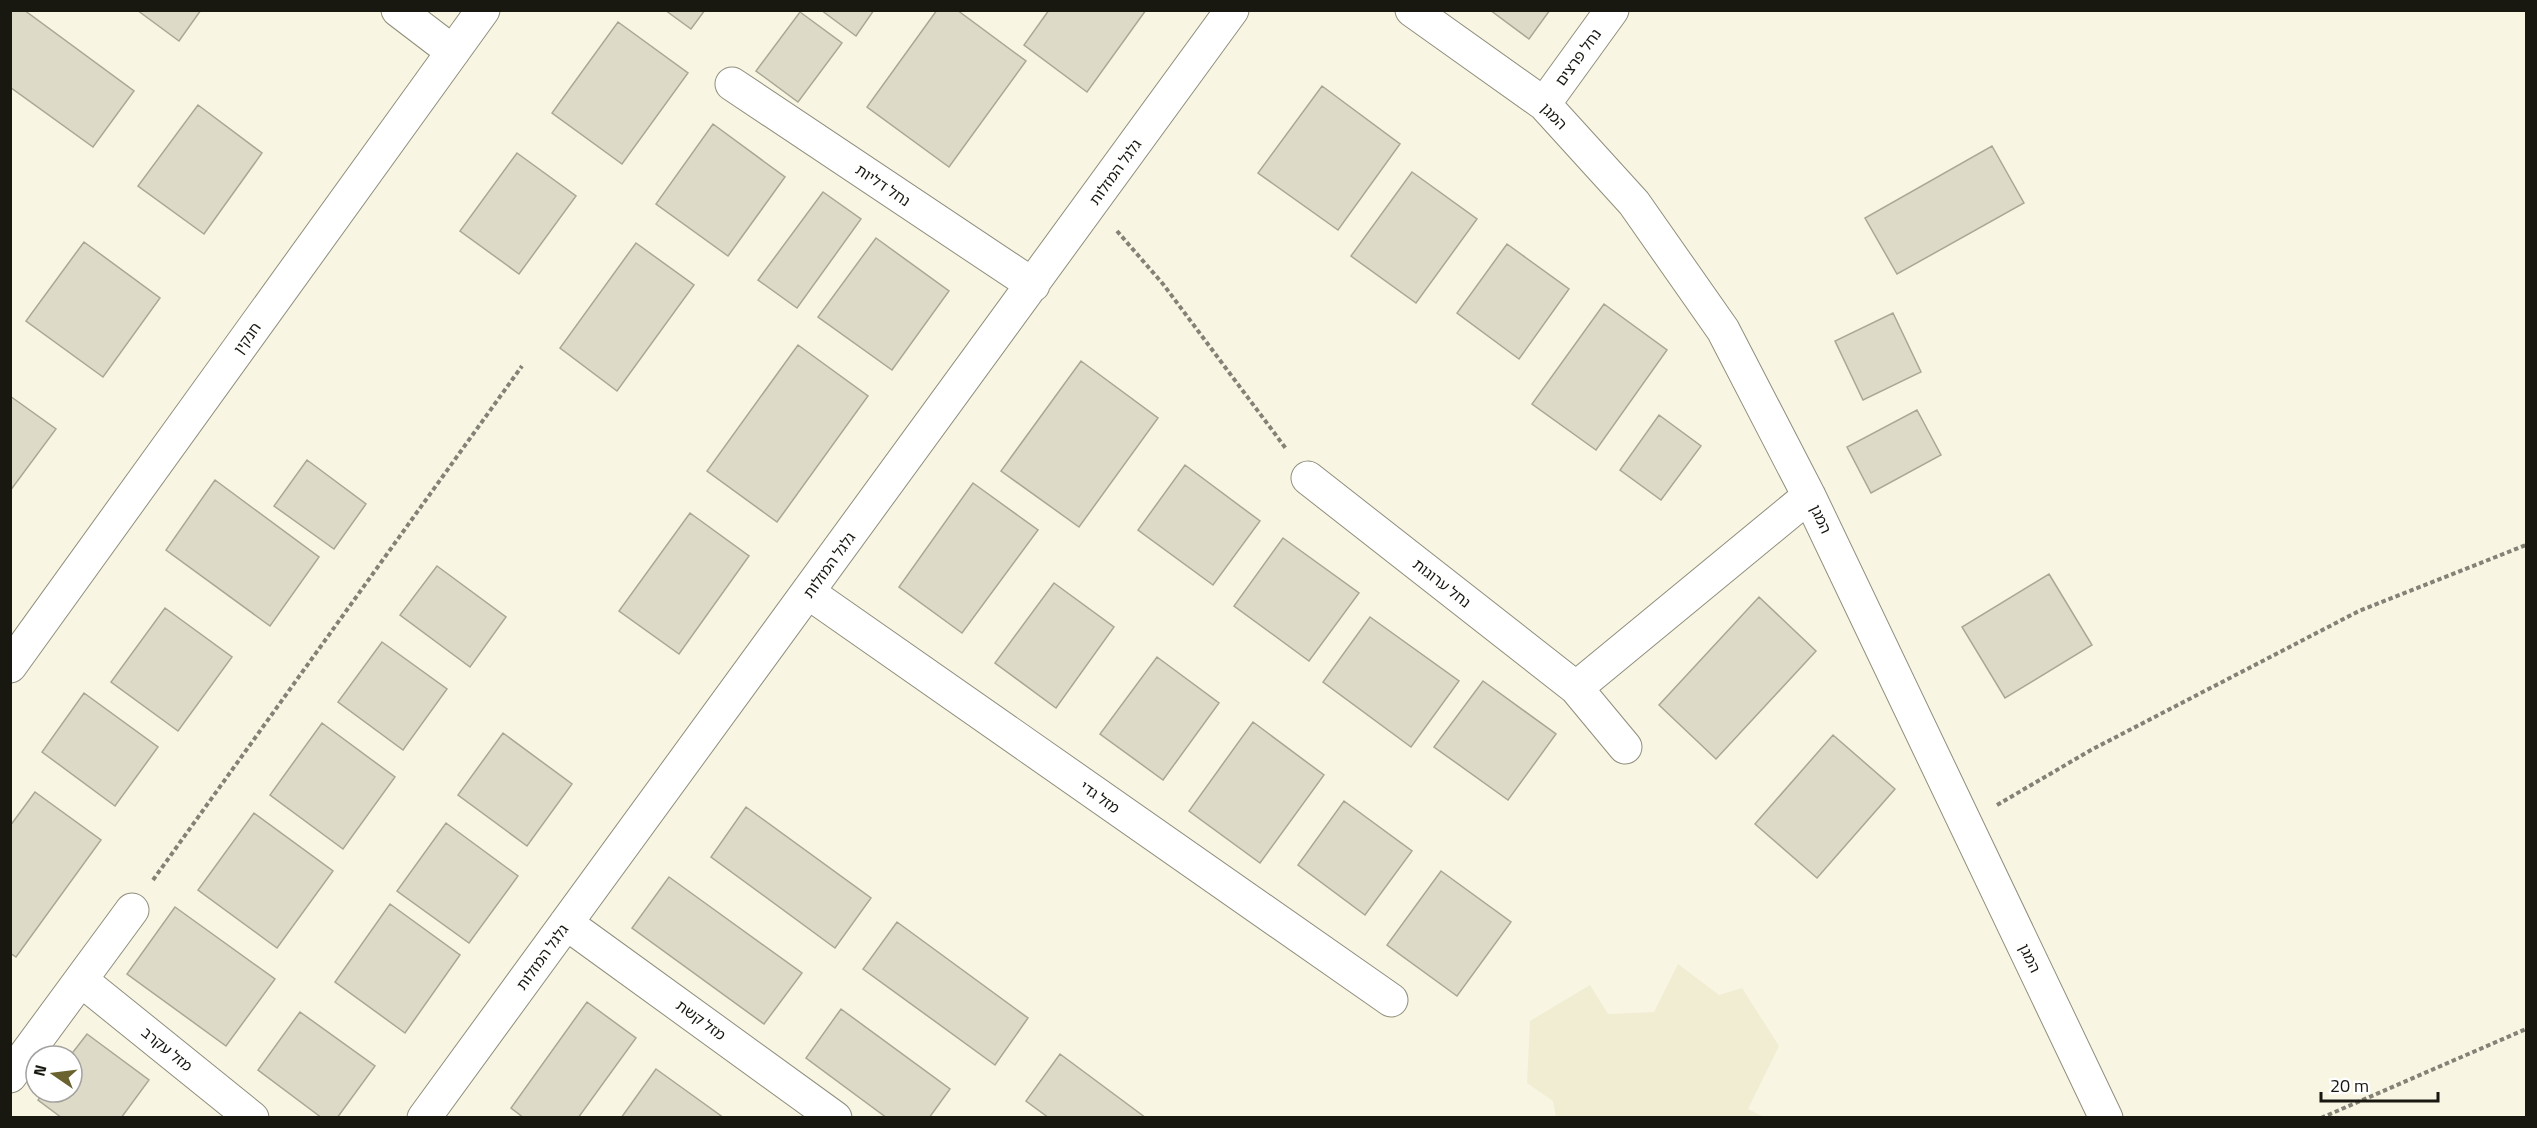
<svg xmlns="http://www.w3.org/2000/svg" width="2537" height="1128" font-family="'Titillium Web','Noto Sans Hebrew',sans-serif">
<style>
.built{fill:#f0edd2}
.building{fill:#dddbc8;stroke:#a9a795;stroke-width:1.5}
.lines{fill:none;stroke-linecap:round;stroke-linejoin:round}
.minor-casing{stroke:#908e7d;stroke-width:35}
.path{stroke:#848276;stroke-width:4;stroke-dasharray:4.5 3;stroke-linecap:butt}
.minor{stroke:#fff;stroke-width:33}
.labels{text-anchor:middle;dominant-baseline:central;stroke-width:6;stroke-linejoin:round;paint-order:stroke}
.street-label{font-size:15px;fill:#181710;stroke:#fff}
</style>
<rect width="100%" height="100%" fill="#f8f6e3"/>
<path class="built" d="M1678,964L1719,995L1742,988L1779,1046L1748,1109L1764,1117H1556L1553,1101L1527,1083L1530,1021L1590,985L1608,1014L1654,1012Z"/>
<path class="building" d="M10,10H24L134,91L93,147L10,87Z
M137,10H201L179,41Z
M665,10H705L691,29Z
M821,10H874L856,36Z
M937,10H957L1026,61L949,167L867,107Z
M1049,10H1146L1087,92L1024,45Z
M1490,10H1550L1529,39Z
M800,12L842,43L798,102L756,71Z
M618,22L688,73L622,164L552,113Z
M1322,86L1400,144L1338,230L1258,173Z
M198,105L262,153L204,234L138,186Z
M713,124L785,177L728,256L656,204Z
M1992,146L2024,203L1897,274L1865,218Z
M517,153L576,196L519,274L460,231Z
M1412,172L1477,219L1416,303L1351,256Z
M823,192L861,219L797,308L758,280Z
M876,238L949,291L892,370L818,317Z
M84,242L160,298L103,377L26,321Z
M636,243L694,285L617,391L560,348Z
M1507,244L1569,289L1519,359L1457,313Z
M1604,304L1667,350L1596,450L1532,404Z
M1893,313L1921,372L1863,400L1835,341Z
M798,345L868,396L777,522L707,471Z
M1081,361L1158,418L1079,527L1001,471Z
M10,396L56,429L10,491Z
M1917,410L1941,455L1871,493L1847,447Z
M1659,415L1701,446L1661,500L1620,470Z
M307,460L366,504L334,549L274,506Z
M1185,465L1260,521L1213,585L1138,530Z
M215,480L319,557L270,626L166,550Z
M973,483L1038,530L962,633L899,587Z
M690,513L749,556L679,654L619,611Z
M1283,538L1359,593L1309,661L1234,606Z
M437,566L506,617L470,667L400,615Z
M2049,574L2092,645L2005,698L1962,627Z
M1054,583L1114,627L1056,708L995,663Z
M1759,597L1816,651L1716,759L1659,705Z
M165,608L232,657L178,731L111,682Z
M1370,617L1459,681L1411,747L1323,682Z
M382,642L447,689L403,750L338,702Z
M1157,657L1219,703L1163,780L1100,734Z
M1483,681L1556,734L1508,800L1434,747Z
M84,693L158,747L115,806L42,752Z
M1253,722L1324,775L1260,863L1189,811Z
M322,723L395,777L343,849L270,795Z
M503,733L572,784L527,846L458,795Z
M1833,735L1895,789L1817,878L1755,824Z
M35,792L101,840L16,957L10,953V826Z
M1344,801L1412,851L1365,915L1298,865Z
M746,807L871,898L835,948L711,857Z
M254,813L333,871L277,948L198,890Z
M446,823L518,876L469,943L397,891Z
M1441,871L1511,922L1457,996L1387,945Z
M669,877L802,973L764,1024L632,928Z
M390,904L460,955L405,1033L335,982Z
M175,907L275,979L226,1046L127,974Z
M897,922L1028,1018L995,1065L863,969Z
M587,1002L636,1038L578,1118H524L511,1108Z
M841,1009L950,1089L929,1118H887L806,1058Z
M300,1012L375,1066L337,1118H322L258,1070Z
M87,1034L149,1080L121,1118H62L38,1100L44,1092H72L70,1056Z
M1060,1054L1146,1118H1049L1026,1101Z
M656,1069L724,1118H621Z"/>
<g class="lines">
<defs>
<path id="minor" d="M398,10L453,52
M1412,10L1544,104L1634,203L1723,330L1809,496L2106,1118
M732,84L1033,285
M1544,104L1612,10
M1308,478L1576,688L1809,496
M809,593L1391,1000
M10,666L483,10
M1576,688L1625,747
M566,923L835,1118
M81,980L252,1118
M10,1076L132,910
M424,1118L1232,10"/>
</defs>
<use href="#minor" class="minor-casing"/>
<path class="path" d="M1117,231L1163,284L1287,450
M1997,805L2091,750L2359,611L2526,545
M153,880L522,366
M2321,1118L2526,1029"/>
<use href="#minor" class="minor"/>
</g>
<g class="labels">
<g class="street-label">
<text transform="translate(1578 57) rotate(-54)">נחל פרצים</text>
<text transform="translate(1554 116) rotate(46)">המגן</text>
<text transform="translate(1115 172) rotate(-54)">גלגל המזלות</text>
<text transform="translate(883 185) rotate(34)">נחל דליות</text>
<text transform="translate(247 338) rotate(-54)">חנקין</text>
<text transform="translate(1821 519) rotate(65)">המגן</text>
<text transform="translate(829 565) rotate(-54)">גלגל המזלות</text>
<text transform="translate(1442 583) rotate(38)">נחל ערוגות</text>
<text transform="translate(1100 797) rotate(35)">מזל גדי</text>
<text transform="translate(542 957) rotate(-54)">גלגל המזלות</text>
<text transform="translate(2030 958) rotate(64)">המגן</text>
<text transform="translate(701 1020) rotate(36)">מזל קשת</text>
<text transform="translate(167 1049) rotate(39)">מזל עקרב</text>
</g>
</g>
<rect width="2537" height="1128" fill="none" stroke="#181710" stroke-width="24"/>
<g transform="translate(54 1074) rotate(284)"><circle r="28" fill="#ffffff" stroke="#a3a29f" stroke-width="1.5"/>
<path d="M0-4.5L10 22L0 15L-10 22Z" fill="#6a622f"/>
<text y="-9" font-size="16" font-weight="bold" text-anchor="middle" fill="#181710">N</text>
</g>
<path d="M2321 1092v9h117v-9" fill="none" stroke="#181710" stroke-width="3"/>
<text x="2330" y="1092" font-size="18" fill="#181710" stroke="#ffffff" stroke-width="4.5" paint-order="stroke">20 m</text>
</svg>
